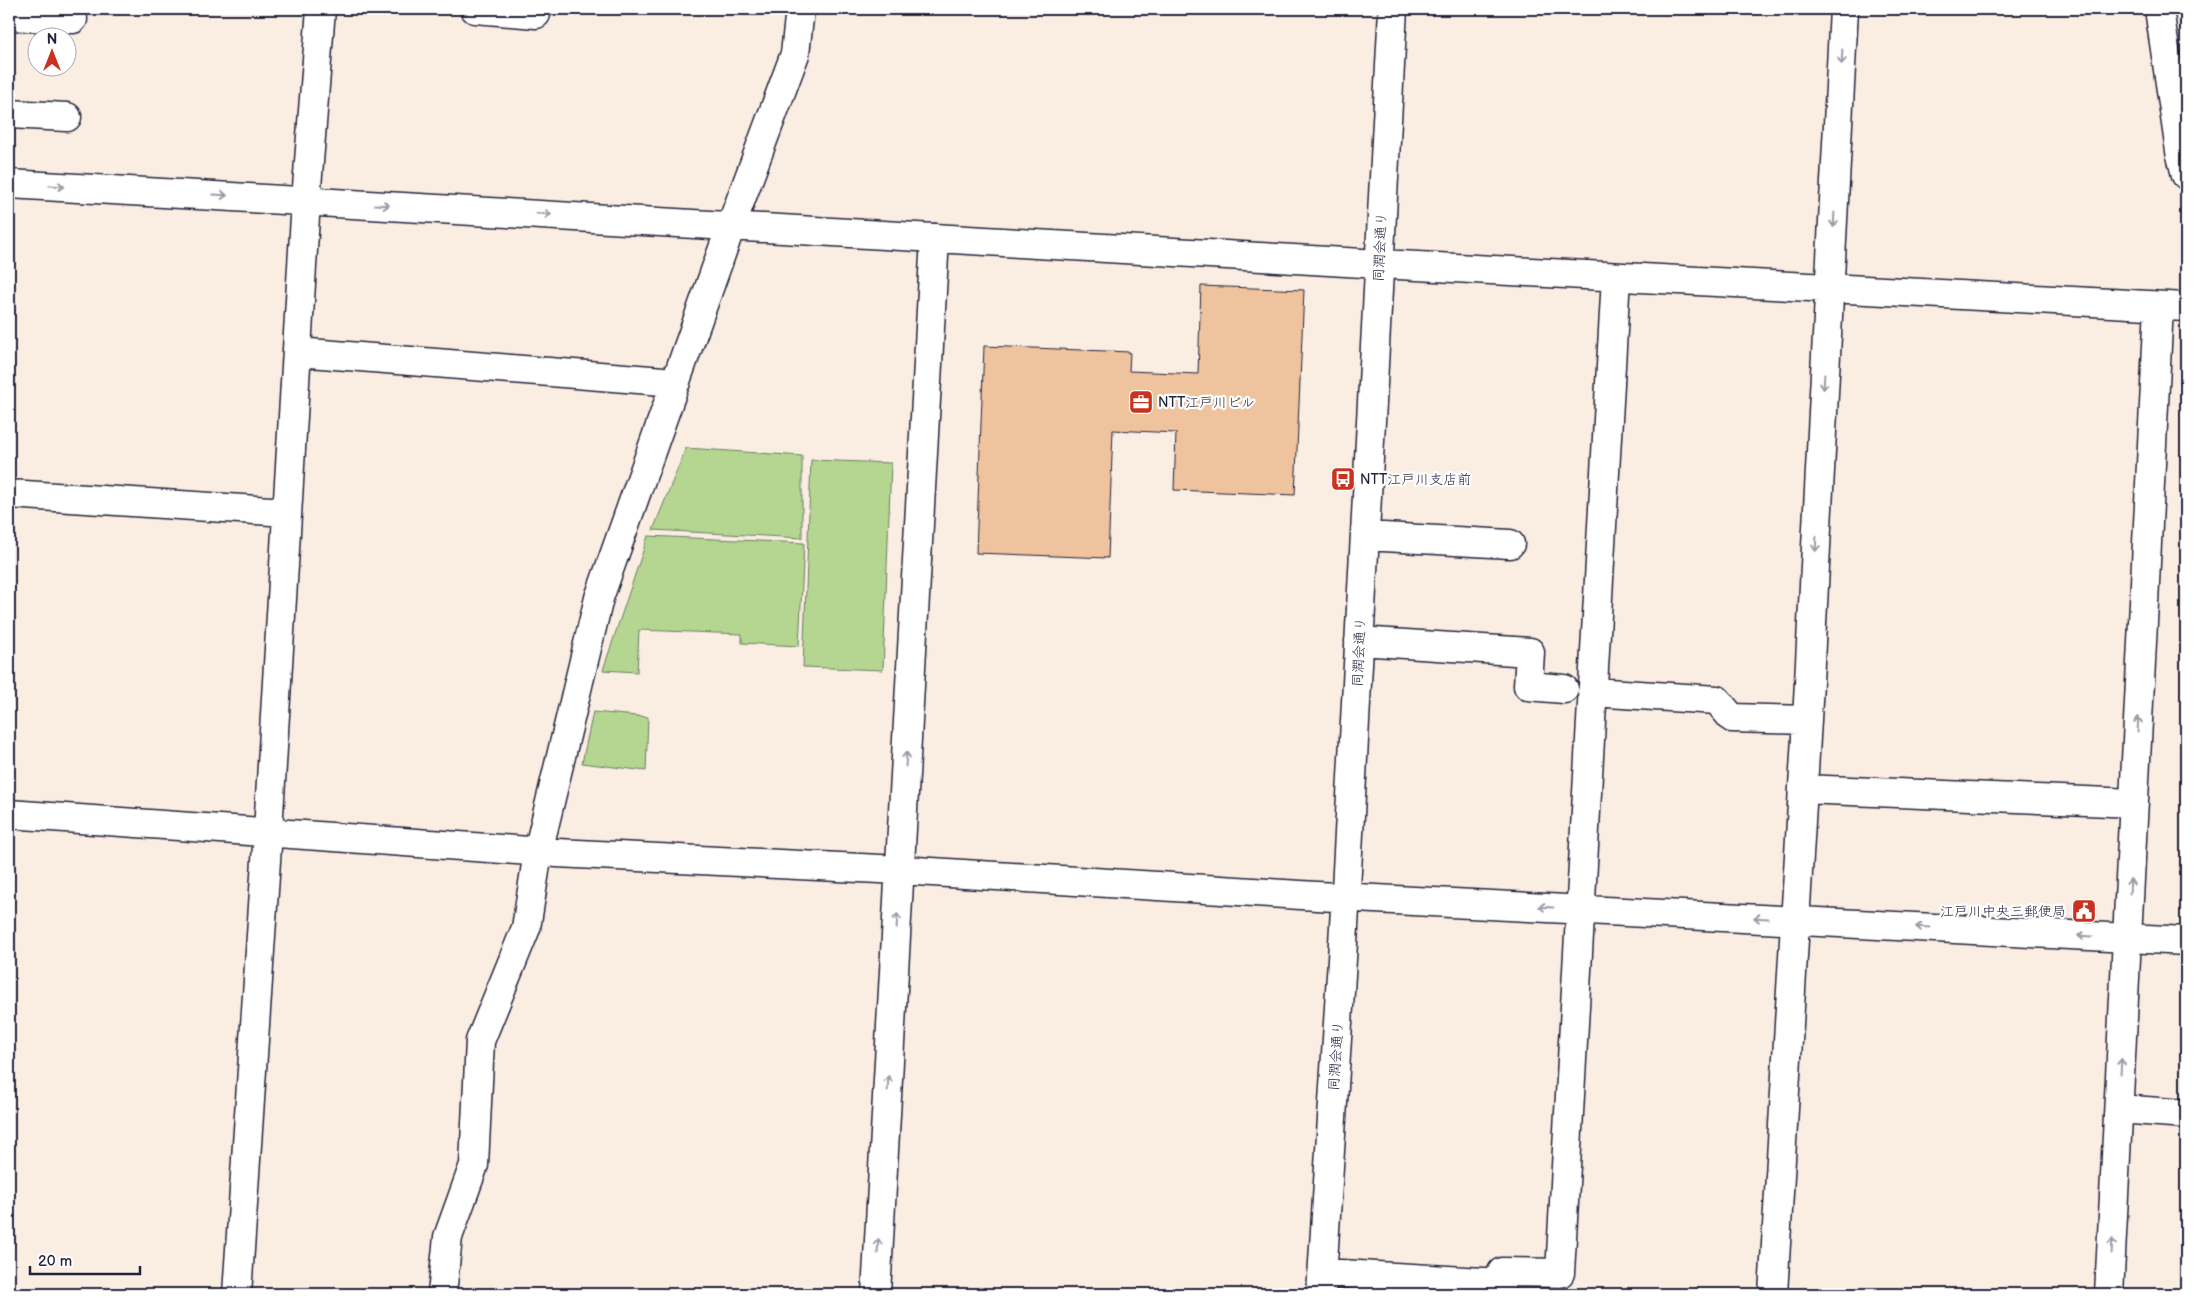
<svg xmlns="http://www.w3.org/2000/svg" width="2195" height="1303" font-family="'Balsamiq Sans','Klee One',sans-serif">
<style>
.green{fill:#b4d690;stroke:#6b7c66}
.building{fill:#efc39e;stroke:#22223b}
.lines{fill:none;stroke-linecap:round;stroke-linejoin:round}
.minor-casing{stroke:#22223b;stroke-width:31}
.minor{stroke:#fff;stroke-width:28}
.oneway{stroke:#9c9ca7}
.labels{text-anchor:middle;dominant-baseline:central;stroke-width:4.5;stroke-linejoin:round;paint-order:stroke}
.street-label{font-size:14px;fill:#22223b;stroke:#fff}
.poi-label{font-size:14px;fill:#22223b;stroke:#fff;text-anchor:start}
</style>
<rect width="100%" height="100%" fill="#faede2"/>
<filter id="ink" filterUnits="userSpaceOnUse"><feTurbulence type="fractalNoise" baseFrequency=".02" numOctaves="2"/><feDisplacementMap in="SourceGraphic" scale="10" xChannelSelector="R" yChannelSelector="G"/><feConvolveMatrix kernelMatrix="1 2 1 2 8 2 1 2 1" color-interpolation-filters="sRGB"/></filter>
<g filter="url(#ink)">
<path class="green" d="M686,448L802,456V538L653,530Z
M811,460L891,463L883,670L803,667Z
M648,536L804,543L799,646L742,643V634L639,630L637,672L603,670Z
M593,712L648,717L646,771L582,763Z"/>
<path class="building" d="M1201,286L1304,290L1295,495L1174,490L1176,433L1113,430L1108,558L976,553L984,346L1130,352L1129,371L1198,374Z"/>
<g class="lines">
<defs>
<path id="minor" d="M475,9L536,14
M2159,9L2180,151L2186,175
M9,16L73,19
M9,114L67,117
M9,184L1380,264L2186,307
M297,352L676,382
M9,494L287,512
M1365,536L1510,544
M1359,641L1530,652L1528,686L1564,689
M1592,692L1717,700L1732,718L1807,720
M1803,789L2134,803
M9,814L557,853L900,870L1317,896L2186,941
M2119,1109L2186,1114
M1323,1273L1501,1283L1502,1272L1560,1273L1616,277
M237,1294L268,831L306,200L321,9
M442,1294L448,1237L474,1165L480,1041L526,928L538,852L599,598L731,226L795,54L800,9
M876,1294L935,238
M1321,1294L1344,927L1393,9
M1773,1294L1807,720L1844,9
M2109,1294L2159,306"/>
</defs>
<use href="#minor" class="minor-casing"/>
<use href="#minor" class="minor"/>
</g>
<defs><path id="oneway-shaft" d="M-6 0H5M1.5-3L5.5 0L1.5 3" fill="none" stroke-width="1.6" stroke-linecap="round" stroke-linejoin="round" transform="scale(1.25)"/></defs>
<g class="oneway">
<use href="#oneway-shaft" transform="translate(1842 57) rotate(93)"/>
<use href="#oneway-shaft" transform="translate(57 186) rotate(3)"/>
<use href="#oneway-shaft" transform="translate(220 195) rotate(3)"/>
<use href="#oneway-shaft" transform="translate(382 205) rotate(3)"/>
<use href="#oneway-shaft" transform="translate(544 214) rotate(3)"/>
<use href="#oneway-shaft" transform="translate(1834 220) rotate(93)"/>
<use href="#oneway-shaft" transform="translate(1824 382) rotate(93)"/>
<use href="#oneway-shaft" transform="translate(1816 544) rotate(93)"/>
<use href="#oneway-shaft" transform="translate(2138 724) rotate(-87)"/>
<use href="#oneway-shaft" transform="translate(906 759) rotate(-87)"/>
<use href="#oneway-shaft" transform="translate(2130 886) rotate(-87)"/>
<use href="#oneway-shaft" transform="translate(1546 907) rotate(-177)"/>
<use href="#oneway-shaft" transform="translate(1761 918) rotate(-177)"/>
<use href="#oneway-shaft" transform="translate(897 921) rotate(-87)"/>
<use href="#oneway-shaft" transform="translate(1923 927) rotate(-177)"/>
<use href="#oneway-shaft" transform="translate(2085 936) rotate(-177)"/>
<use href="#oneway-shaft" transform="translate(2121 1066) rotate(-87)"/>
<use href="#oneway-shaft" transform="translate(888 1083) rotate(-87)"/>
<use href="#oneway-shaft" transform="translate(878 1246) rotate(-87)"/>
<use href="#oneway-shaft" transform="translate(2112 1246) rotate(-87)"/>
</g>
</g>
<defs>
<symbol id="office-square" viewBox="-11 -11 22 22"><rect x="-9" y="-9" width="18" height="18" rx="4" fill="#c8321e" stroke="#fff"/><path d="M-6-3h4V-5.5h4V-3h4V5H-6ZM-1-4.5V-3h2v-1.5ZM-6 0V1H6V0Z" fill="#fff"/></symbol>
<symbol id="bus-square" viewBox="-11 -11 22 22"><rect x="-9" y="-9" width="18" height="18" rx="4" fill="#c8321e" stroke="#fff"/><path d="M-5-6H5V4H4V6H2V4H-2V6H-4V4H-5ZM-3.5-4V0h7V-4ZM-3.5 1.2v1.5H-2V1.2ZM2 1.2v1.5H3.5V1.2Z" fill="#fff"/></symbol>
<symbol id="civic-square" viewBox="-11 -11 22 22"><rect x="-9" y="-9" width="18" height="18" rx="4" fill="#c8321e" stroke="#fff"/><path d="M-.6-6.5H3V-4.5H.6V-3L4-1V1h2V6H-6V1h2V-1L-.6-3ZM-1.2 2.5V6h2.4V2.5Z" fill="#fff"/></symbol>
</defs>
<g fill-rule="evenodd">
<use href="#office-square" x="1127" y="388" width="28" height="28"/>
<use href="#bus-square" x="1329" y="465" width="28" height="28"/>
<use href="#civic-square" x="2070" y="897" width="28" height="28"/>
</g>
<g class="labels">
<g class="street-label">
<text transform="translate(1380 247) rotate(-87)">同潤会通り</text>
<text transform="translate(1359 652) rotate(-87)">同潤会通り</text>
<text transform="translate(1336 1056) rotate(-86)">同潤会通り</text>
</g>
<g class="poi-label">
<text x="1158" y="402">NTT江戸川ビル</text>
<text x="1360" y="479">NTT江戸川支店前</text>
<text x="2066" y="911" text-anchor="end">江戸川中央三郵便局</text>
</g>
</g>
<rect width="2195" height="1303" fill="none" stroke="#fff" stroke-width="30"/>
<rect x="15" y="15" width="2165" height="1273" fill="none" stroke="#22223b" stroke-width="2" filter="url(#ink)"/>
<g transform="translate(52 52)"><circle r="24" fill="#ffffff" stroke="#a7a7b1"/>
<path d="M0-4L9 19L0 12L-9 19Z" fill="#c8321e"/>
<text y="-8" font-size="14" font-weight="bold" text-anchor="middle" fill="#22223b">N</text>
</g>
<path d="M30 1266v8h110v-8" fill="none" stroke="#22223b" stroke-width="2.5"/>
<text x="38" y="1266" font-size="15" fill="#22223b" stroke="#ffffff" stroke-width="4" paint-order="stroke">20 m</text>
</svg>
